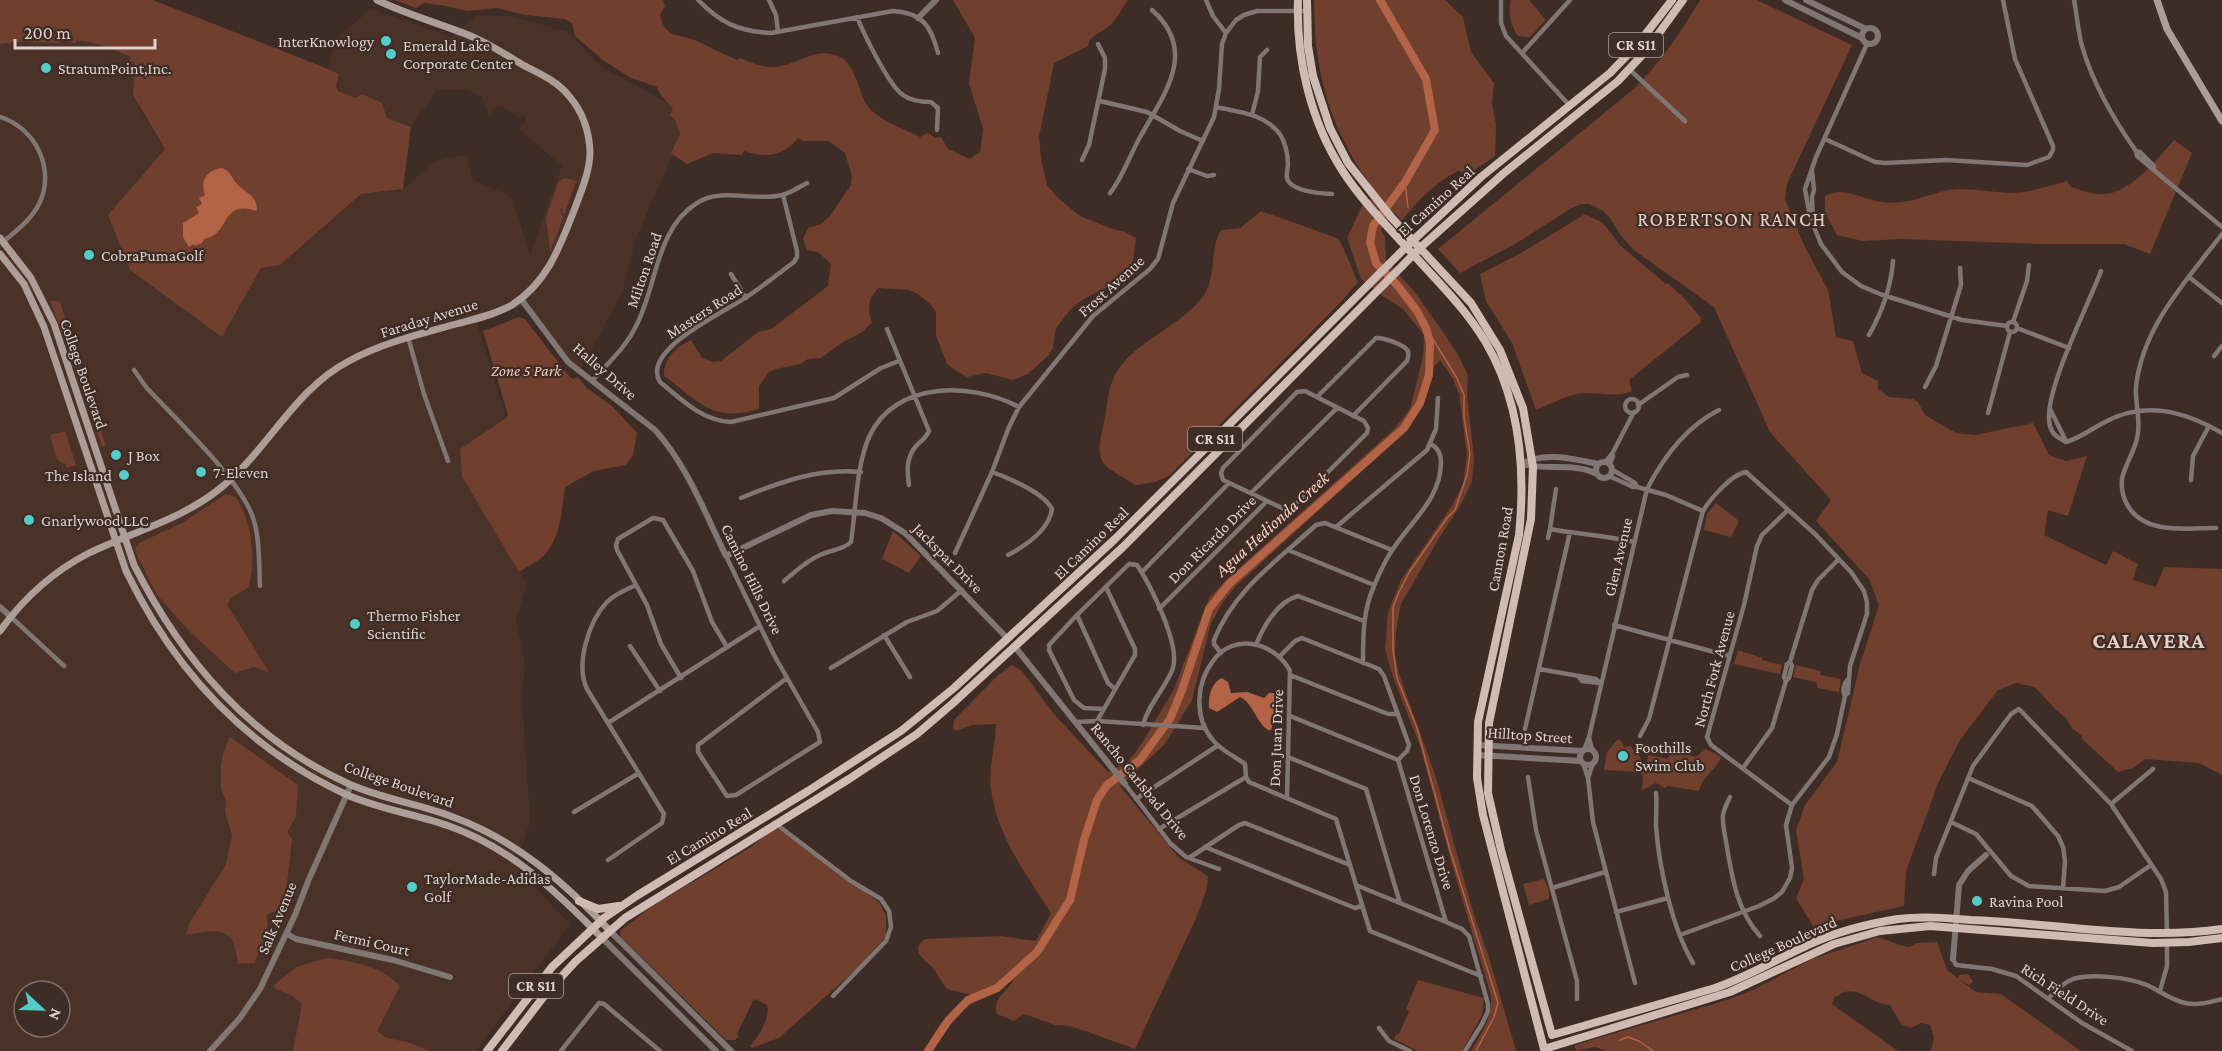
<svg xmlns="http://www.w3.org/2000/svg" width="2222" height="1051" font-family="'Crimson Pro',serif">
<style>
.built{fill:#4a3229;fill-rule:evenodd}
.green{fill:#703f2d}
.water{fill:#b36447}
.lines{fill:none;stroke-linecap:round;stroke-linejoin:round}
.stream{stroke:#b36447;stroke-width:1.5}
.river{stroke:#b36447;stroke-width:8}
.minor{stroke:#807673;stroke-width:4.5}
.tertiary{stroke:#807673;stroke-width:6}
.secondary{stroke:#ac9d98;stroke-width:7}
.primary{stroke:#cfbbb4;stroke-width:8}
.poi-dot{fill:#54cdc8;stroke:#3e2c26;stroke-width:2}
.labels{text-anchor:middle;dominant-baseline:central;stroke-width:4.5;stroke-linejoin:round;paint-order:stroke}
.shield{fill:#3e2c26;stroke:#ada09b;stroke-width:1.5}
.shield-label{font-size:15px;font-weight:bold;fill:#ddd2cd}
.poi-label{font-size:16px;fill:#ddd2cd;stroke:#3e2c26;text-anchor:start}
.street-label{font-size:16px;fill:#ddd2cd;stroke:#3e2c26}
.park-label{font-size:16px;font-style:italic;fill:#f6c9b9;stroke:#3e2c26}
.water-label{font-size:18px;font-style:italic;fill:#fdd0bf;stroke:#3e2c26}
.quarter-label{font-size:20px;letter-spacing:1.5px;fill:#e5cec6;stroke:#3e2c26}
.district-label{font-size:22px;font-weight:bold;letter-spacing:1.5px;fill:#e5cec6;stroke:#3e2c26}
</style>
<rect width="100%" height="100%" fill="#3e2c26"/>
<path class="built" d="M371,9L451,37L477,15L511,16L568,32L602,67L690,115L636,238L622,293L578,374L522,306L477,323L506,418L460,449L462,477L527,584L516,620L525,664L522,697L530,822L515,866L570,924L476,1051H0V27L144,47L138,107L165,149L261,268L280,265L361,194L403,189L436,161L467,154L472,179L512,197L530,255L562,166L519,129L527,118L524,115L520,118L500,106L489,115L482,97L466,90H437L411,127L387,118L356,98L338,91L336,87L339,74L328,69L335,39ZM24,991H60V1027H24Z"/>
<path class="green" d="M0,0H153L328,69L339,74L336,86L338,91L356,98L362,94L382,103L387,118L411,127L403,189L361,194L280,265L261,268L222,337L130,270L108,215L165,149L133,95L135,62L130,61L131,57C115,50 93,40 76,41V43L62,41L59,43L11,42L10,46L9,43L0,44Z
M394,0H663L665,6L660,15C665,39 681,34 697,41C711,48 723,54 738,60L740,58C754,64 766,69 781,66C802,62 815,47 838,56C858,64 857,96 871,110C884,122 904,129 920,137L928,133L935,138L941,137L948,149L970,159L980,152L983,129L969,83L975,38L953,0H1128C1122,8 1118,17 1111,24C1103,33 1090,34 1088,46L1054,63L1039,137L1041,158L1047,185L1057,197L1080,216L1110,228L1125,232L1136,238L1133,262L1125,278L1082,300L1071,309L1056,328L1053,348L1048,356L1028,374L1013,380L986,373L967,377L955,370L947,364L936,336V312L930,304L918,294L909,290L879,288C868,297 867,309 872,322L864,331L840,344L821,358L808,359L800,364L776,369L769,372L759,386V409C712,423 700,402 664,376C663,359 676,347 691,340L702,358L712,362L721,361L758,332L771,329L828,286L831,264L818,252L807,250L803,239L808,228L821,224L830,216L851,185L852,176L845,153L829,141H803L798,138C783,157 766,158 744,151L741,155L713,153L687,164L671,153L680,134L676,122L670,115L673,109L660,94L657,87L629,77L603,60L575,36L572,23L565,19L525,15L497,8L467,11L446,6L424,3L416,8Z
M1314,0H1445L1463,17L1471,52L1494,83L1492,104L1496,124L1495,156L1468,175L1458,171C1435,183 1417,201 1402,221L1394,213L1381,229L1385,237L1386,260L1414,291L1439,326L1457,353L1468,375L1467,394L1474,458L1472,482L1460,506L1441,535L1401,604L1396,631L1395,655L1399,674L1435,774L1473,912L1488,954L1516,1051H1471C1482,1031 1492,1020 1491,996L1453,868L1420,746L1393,677L1385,650L1388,612L1401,580L1453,504L1463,484L1467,454L1459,394L1453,379L1440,360L1432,369C1432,392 1420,410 1408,429L1236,586L1223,602L1211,623L1192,700L1165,744L1120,786L1178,857L1208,876L1207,888L1196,918L1135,1049L1091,1033L1070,1026L1055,1025L1024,1014L1014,1021L997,1014C992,997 1007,993 1014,979L997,992L963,1008L940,1036L932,1051H924C937,1027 948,1009 972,995L947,989C941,982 937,971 930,965C921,958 911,949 925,939L1001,936L1036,941L1051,913C1027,876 996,834 991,789C988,767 996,745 996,724L972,725L956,731L953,729L954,720L998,675L1012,665L1022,671L1054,714L1108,772L1128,762L1142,743L1174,689L1209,598L1228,578L1394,429L1410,409L1423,357L1424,335L1403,309L1384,297L1361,279L1347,238L1361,208L1376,193C1331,131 1314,77 1314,0Z
M1511,0H1529L1546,20L1530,37L1518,36C1510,24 1508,13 1511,0Z
M1700,0H1757L1852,45L1787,184L1785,199L1805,247L1828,290L1836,337L1853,341L1862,373L1878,381V389L1889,397L1913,399L1918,402L1925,415L1956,433L1975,435L2033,423L2049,455L2066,461L2087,456L2068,516L2048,510L2044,535L2106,565L2113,551L2138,564L2133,580L2156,587L2164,567L2222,569V775L2199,763L2145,759L2133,768L2118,772L2081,738L2082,736L2073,729L2065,717L2056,710L2035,687L2016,683L1998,690L1960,740L1939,781L1906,871L1904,906L1813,926L1796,898L1804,879L1796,830L1805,805L1837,762L1860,664L1879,605L1869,579L1816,521L1831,500L1770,432L1714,307L1635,251L1621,236L1610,218L1602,210L1589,204H1581L1570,209L1517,243L1460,273L1438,249L1636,87C1662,60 1681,32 1700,0Z
M2174,140L2192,153L2150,254L2124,244H2039L1901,239L1863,241L1837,235L1825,213V196C1844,185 1863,200 1882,202C1912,206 1933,190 1959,189C1975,189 1993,192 2009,193C2029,193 2048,186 2067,181L2071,187C2081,190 2094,195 2104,194C2131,193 2157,159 2174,140Z
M564,178L577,181L576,184L571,182L575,185L564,215L562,212L563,209L560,208L561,214L564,216L550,252L546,217L559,181Z
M1261,211L1337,238C1343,243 1353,273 1358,282L1339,304L1169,476L1155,482L1136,485C1100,464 1094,465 1104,422C1107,409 1107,394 1112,382C1124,345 1182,327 1204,295C1217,275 1209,249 1221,230L1240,228Z
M1585,214L1603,223L1620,245L1666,284L1668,283L1686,300L1701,318V322L1629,380L1632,391C1616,399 1595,390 1577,394C1563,397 1549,405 1536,410L1512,343L1486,301L1480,274L1521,253Z
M50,300L60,302L106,446L102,447Z
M519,317L525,319L570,377L573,379L578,377L587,388L612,406L637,433L633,455L626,465L594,471L565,487C562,509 561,534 547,552C541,560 528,566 519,572L462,477L460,449L506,418L508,415L483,331Z
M65,431L76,465L67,468L65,463L63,464L57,460L50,435Z
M226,494L236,497C252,523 256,556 249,587L231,598L227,605L270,673L254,667L235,673L192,634L157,595L136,553L135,548L139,543L182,523Z
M1716,503L1739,521L1731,537L1704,530L1707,514Z
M893,531L921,556L909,573L882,559Z
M1738,650L1762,658V660L1782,665L1780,674L1734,664Z
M1796,665L1821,671L1820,675L1841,679L1839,692L1818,688L1816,682L1793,677Z
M230,737L298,785L296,817L287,832L292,839L286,892L288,896C283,909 278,910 266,915C272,935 260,943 255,963L238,964C234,925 220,929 186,935L189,924L226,864L232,835L225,812L226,801L221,789V766L223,754Z
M1618,739L1621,741L1624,747L1630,746C1640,758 1644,755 1638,772L1604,770L1607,752Z
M1706,749L1721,757C1716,771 1702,776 1699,791L1668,786L1665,788L1656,783L1642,790L1643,776L1640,772L1645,771L1648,755L1668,759L1671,750L1696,757Z
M774,828L781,830L880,903L886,916V936L862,964L779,1038L752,1048L750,1046C758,1038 771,1016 767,1005L754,999L737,1034L739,1036L735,1040H726L621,937L620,931L651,907L751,847Z
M1544,879L1549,890V899L1529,905L1523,884Z
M1878,937C1889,940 1898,946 1910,947L1916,943L1937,942L1947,970L1958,978L1959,975L1968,974L1973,981L1969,985L1959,979L1976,992L2001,994L2081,1051H1931L1934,1037L1930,1025L1921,1023L1911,1028L1901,1024L1890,1005C1866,1003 1858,980 1834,998L1832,1004L1898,1051H1606L1595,1047L1577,1051L1575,1048V1045L1730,999L1753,990L1812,959Z
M327,958C354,962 380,965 400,986L377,1031L387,1038L411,1043L429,1051H293L302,1004L291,995L275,989L274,985L296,967Z
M1418,980L1484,998L1482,1015L1462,1051H1418L1394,1039L1396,1035L1399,1034L1409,1011L1406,1009Z"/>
<path class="water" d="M222,168C232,172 231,178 238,185C247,194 257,195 257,211C219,199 232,234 204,239L202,243L195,246L194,244L189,247L183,237V223L199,213L196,207L202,204L199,198L205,195C200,181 206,170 222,168Z
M1222,678L1228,682L1231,693L1247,692L1264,698L1269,693H1276L1279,704L1271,730H1268C1255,721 1254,704 1240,697L1217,712L1209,708C1208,698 1211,682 1222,678Z"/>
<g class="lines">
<path class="stream" d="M1405,182L1408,207
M1426,328L1457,378L1464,395V417L1470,454L1467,475L1455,510L1447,518L1410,571L1399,592L1393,607V650L1397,678L1417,728L1450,850L1498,1003L1494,1017L1476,1051
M1620,1040L1628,1037L1639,1041L1653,1051"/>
<path class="river" d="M928,1051L948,1021L968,1000L997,988L1037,952L1070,900L1084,840L1097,800L1107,785L1140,760L1170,719L1182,690L1209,609L1229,584L1404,428L1420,403L1429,375L1430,343L1426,328L1417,311L1398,286L1376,263L1370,242L1373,226L1405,182L1435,130L1426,79L1380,0"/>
<path class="minor" d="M698,0C721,23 737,31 771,33L893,11C923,13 931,26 938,53
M769,0L776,15L778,32
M1206,0L1213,16L1226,33
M1501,0V23L1506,36L1570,106
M2074,0C2077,15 2078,32 2082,46C2093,84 2114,120 2136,151L2137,156L2222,227
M857,17C864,34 889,86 903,95C911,101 921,102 931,102L938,108L937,130
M1867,44L1816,157L1805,189L1810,217L1821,244L1842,272L1861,286L1880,294L1962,320L2007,326
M1522,53L1570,0
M1629,69L1685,121
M1100,101L1147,112L1180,131L1203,141
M1216,107C1239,112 1264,114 1279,133C1285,141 1288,154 1288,164C1288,168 1286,174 1287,178C1290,191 1321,194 1332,194
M1252,115L1258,91L1260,57L1267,50
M0,117C36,128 56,170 39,204C31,220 16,231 3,242
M1825,139L1875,162L1885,163L1946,160L2027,165L2049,157L2053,150V146L2015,59L2003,0
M2136,151L2140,152L2154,166L2153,168
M1082,160L1089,145L1105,69V58L1098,44
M1188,169L1207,176L1214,175
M1812,171L1814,190L1812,197L1813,221
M1110,193C1123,177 1129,157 1139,139C1162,97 1200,52 1152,10
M783,195L797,251V257L794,262C778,274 762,287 745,298C725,312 640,350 660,382C681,399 702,421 731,422L834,398L881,368L899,361
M731,274L746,298
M2189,277L2222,303
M2013,322L2027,281L2029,265
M2007 327a5 5 0 1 1 10 0a5 5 0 1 1-10 0Z
M2017,328L2069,348
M887,329L929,431C926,438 921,441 916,446C906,458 907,471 909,485
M1869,335C1882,312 1891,287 1893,261
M408,337L424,394L448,461
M2214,356L2222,346
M134,370L146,387C175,419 243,481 254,521C260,541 259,565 260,586
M592,381C607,364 625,348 635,328C657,288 655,229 697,203C722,187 754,202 782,195C791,193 799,187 807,183
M1925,387L1936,366L1961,285L1960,268
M1305,391L1364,421L1368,428L1367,433L1292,508L1284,509L1223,480L1221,473L1223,468L1297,392Z
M1317,397L1376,338C1383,337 1405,345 1408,351C1409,354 1408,358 1407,361L1353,416
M1625 406a7 7 0 1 1 14 0a7 7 0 1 1-14 0Z
M1638,405L1678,377L1687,375
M2050,409L2066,441
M1988,413L2010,332
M2066,442C2059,438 2052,435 2050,426C2041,396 2089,304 2101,271
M2066,442C2080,438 2090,430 2103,423C2144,400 2184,411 2222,433
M1605,462L1612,454
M1610,464L1613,456L1612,454L1634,412
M992,472C1009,478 1044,493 1052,509C1049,530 1025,546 1008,555
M1609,476L1633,487H1637L1635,483L1611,469
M2191,480L2193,456L2209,426
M1637,487L1666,495L1703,511
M1556,489L1550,529C1578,534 1606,536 1634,542
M1251,493L1337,408
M741,498C780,482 818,468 861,472
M1788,510L1762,535L1757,546L1744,605L1707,737L1711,745L1792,805
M1336,527L1427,450L1436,429L1438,398
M2216,528C2187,528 2145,535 2128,506C2123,498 2121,489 2122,479C2125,463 2137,449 2138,432C2140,417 2135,402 2136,387C2142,327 2187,280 2222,234
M1548,538L1550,529
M1288,550L1374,585
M955,553L992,472L1009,427L1019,407L1093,316L1150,269L1158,259L1173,203L1214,117L1219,89L1222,44L1226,33L1236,20L1244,15L1257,11H1307
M726,556L774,655L818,732L820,742L736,795L727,796L698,752V745L787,678
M1142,572L1228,484
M784,581C795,572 806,561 820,555C830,550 843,550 851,542C856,509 856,467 869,437C895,380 972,382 1019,407
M1159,609L1267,501
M1077,615L1108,683L1115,689
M11,617L64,666
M1614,625L1729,656
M884,635L910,677
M1256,645C1263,627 1278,601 1298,596L1364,621
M630,646L660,691
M1221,653L1214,644V640C1235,589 1277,561 1316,525L1325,523L1392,550
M1280,656L1295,641L1302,638L1379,669L1384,676L1409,745L1407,751L1398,760
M1363,663C1363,636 1363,610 1374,586C1379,574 1385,560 1393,549C1411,521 1441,499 1441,462C1441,454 1438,448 1431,444
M831,668L907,622L937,611L962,590
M1539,669L1596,679L1600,683
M1290,675L1388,714H1398
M1579,677L1582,681L1600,683
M681,678L661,644L647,605L617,550L616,545L618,539L653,518L663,520L693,571L712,622L727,647
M1786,681L1784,677L1787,664L1790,662L1812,590L1818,580L1839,559
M1845,696C1842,691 1844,683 1848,679
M1104,709L1084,708L1074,700L1049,650V645L1077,615L1129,564L1137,565C1151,586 1180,644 1173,668C1166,688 1148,704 1143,725
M1290,716L1398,760L1446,922L1462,929L1469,936L1488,1004V1011L1482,1024L1465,1051
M1097,721L1135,655V649L1106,587
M1076,722L1097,721L1205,728
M608,723L760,626
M1525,729L1570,532
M1640,736L1649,719L1703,511C1710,499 1732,474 1746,472L1815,534L1851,572L1864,591L1867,602V614L1850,666L1848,693L1845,696L1837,734L1829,757L1792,805L1786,825L1792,868L1790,878L1782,892L1773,899L1759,906L1680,935
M1589,737L1592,750
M1584,750L1589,737L1647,489C1663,458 1687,426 1719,410
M1288,757L1366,789L1400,903
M1583,763L1588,778L1593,822L1635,983
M1743,768L1772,728L1786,681L1789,678L1792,666L1790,662
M1528,777L1536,830L1577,981V999
M1588,778L1593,763
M1968,778L2032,806L2058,836L2063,847L2065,861L2063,888
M1125,784L1170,843L1186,857L1219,869
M1656,793C1657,804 1656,815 1656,826C1659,867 1672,928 1693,963
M1730,797C1727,803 1724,809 1723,815C1722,826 1726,838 1727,848C1733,881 1737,910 1760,936
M1287,798L1290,671C1275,642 1233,632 1213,661C1196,683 1194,717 1212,739C1221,751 1233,755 1245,764L1246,777L1249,782L1336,819L1370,931L1481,976
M1136,799L1217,746
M2111,804L2153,769
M574,812L639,773
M1951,822L1976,834L2011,876L2029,886L2105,891L2119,887L2151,865
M776,824L851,881L881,899L889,911L891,927L886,941L833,996
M1159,829L1246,777
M1205,847L1355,908L1362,906
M1189,858L1239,825L1245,823L1350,865
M608,860L662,823L664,814L587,689C575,664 589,621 607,602C615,594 625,590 636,585
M1934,874L1936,858L1973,766L2011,714L2019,709L2111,804L2161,879L2166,892L2167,934
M1356,885L1446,922
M1552,888L1605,872
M1616,912L1668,898
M1953,959L1956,965L1992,969L2016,976L2082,1023L2132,1051
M2160,991L2167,966V943
M2048,999C2055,991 2063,983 2073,979C2092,973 2130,978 2147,985C2160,991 2171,1000 2185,1003C2198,1006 2210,1002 2222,999
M1379,1028L1389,1041L1410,1051
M561,1051L599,1003L604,1004L660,1051"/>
<path class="tertiary" d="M1785,0L1862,38
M1806,0L1866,29
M918,18L936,0
M1862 36a8 8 0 1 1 16 0a8 8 0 1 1-16 0Z
M521,299L568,362L655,430C687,465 705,513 726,556L811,515L832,511L865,513L881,518L905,533L1008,639
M1596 470a8 8 0 1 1 16 0a8 8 0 1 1-16 0Z
M1522,464C1544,451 1574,459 1598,464
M1522,464C1547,471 1573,462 1597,474
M0,607L11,617
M1015,647L1125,784
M1477,745L1582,751
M1580 757a8 8 0 1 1 16 0a8 8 0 1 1-16 0Z
M1477,755L1581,761
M610,931L731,1051
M287,934L296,939L393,960L450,977
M602,938L716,1051
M1953,959L1959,885L1968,871L1986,855
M210,1051L240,1018L260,989L295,915L309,879L351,785"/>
<path class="secondary" d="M2157,0L2167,29L2222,121
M0,238L31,278L54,324L134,565C183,661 250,739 349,784C382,799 420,804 453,817C516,840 565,883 610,931
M0,254L24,284L44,327L126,571C174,670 245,747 345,794C378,809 415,814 449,826C511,848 557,892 602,938
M0,631C23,599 54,571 89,553C134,531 184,519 223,486C269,448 295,389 349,361C382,343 420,334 456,324C474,319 495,315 512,305C548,282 560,246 575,208C582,189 590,171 590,151C589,131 582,111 569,96C558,82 541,74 525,66C508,56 491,45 473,37C442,24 408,15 377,0"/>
<path class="primary" d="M1298,0C1296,58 1310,120 1342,170C1361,200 1388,227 1412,253C1438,282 1465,308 1485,341C1520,400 1526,467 1519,535L1478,722L1477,778L1483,815L1544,1049L1730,992L1834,944L1880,931L1930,926L2153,943L2189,942L2222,938
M1307,0L1308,46L1313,76L1330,128L1348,163L1391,217L1471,303L1500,350L1523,408L1533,467L1531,519L1489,723L1488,793L1501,850L1552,1035L1715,988C1747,977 1775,960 1806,946C1835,932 1866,924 1898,919C1922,916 1947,918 1971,920C2055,923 2139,941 2222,929
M579,901L598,909L619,906
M487,1051L552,967L604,918L638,895L808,791L901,731L954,688L1115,539L1406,247L1481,177L1610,73L1638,44L1672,0
M502,1051L548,991L576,961L625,918L849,779L917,734L952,704L1123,547L1421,247L1504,173L1618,81L1646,51L1683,0"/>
</g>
<g class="poi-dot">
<circle cx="386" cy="41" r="6"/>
<circle cx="391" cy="54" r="6"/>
<circle cx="46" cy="68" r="6"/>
<circle cx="89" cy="255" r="6"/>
<circle cx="116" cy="455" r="6"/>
<circle cx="201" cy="472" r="6"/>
<circle cx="124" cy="475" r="6"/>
<circle cx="29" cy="520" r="6"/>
<circle cx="355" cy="624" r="6"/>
<circle cx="1623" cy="756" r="6"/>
<circle cx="412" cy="887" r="6"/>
<circle cx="1977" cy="901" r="6"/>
</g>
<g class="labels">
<g class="shield">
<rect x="1609" y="33" width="54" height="24" rx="4.5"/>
<rect x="1188" y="427" width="54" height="24" rx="4.5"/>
<rect x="509" y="974" width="54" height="24" rx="4.5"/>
</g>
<g class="shield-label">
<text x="1636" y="45">CR S11</text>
<text x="1215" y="439">CR S11</text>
<text x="536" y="986">CR S11</text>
</g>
<g class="poi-label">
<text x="374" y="41" text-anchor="end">InterKnowlogy</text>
<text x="403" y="45">Emerald Lake<tspan x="403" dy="18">Corporate Center</tspan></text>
<text x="58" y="68">StratumPoint,Inc.</text>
<text x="101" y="255">CobraPumaGolf</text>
<text x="128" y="455">J Box</text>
<text x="213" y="472">7-Eleven</text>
<text x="112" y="475" text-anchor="end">The Island</text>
<text x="41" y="520">Gnarlywood LLC</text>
<text x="367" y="615">Thermo Fisher<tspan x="367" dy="18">Scientific</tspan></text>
<text x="1635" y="747">Foothills<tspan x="1635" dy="18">Swim Club</tspan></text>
<text x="424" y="878">TaylorMade-Adidas<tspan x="424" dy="18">Golf</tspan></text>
<text x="1989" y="901">Ravina Pool</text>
</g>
<g class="street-label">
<text transform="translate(1436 201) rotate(-42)">El Camino Real</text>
<text transform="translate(644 270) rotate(-71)">Milton Road</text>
<text transform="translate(1111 286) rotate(-42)">Frost Avenue</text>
<text transform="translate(704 311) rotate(-33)">Masters Road</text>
<text transform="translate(429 318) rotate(-17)">Faraday Avenue</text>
<text transform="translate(605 371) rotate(41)">Halley Drive</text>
<text transform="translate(84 374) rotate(71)">College Boulevard</text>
<text transform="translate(1212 539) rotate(-45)">Don Ricardo Drive</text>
<text transform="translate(1091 543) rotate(-44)">El Camino Real</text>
<text transform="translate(1500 549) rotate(-80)">Cannon Road</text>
<text transform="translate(1618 557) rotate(-77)">Glen Avenue</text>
<text transform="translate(948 558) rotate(45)">Jackspar Drive</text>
<text transform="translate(752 579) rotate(64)">Camino Hills Drive</text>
<text transform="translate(1714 669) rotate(-75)">North Fork Avenue</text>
<text transform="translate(1530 735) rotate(4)">Hilltop Street</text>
<text transform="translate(1276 738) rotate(-88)">Don Juan Drive</text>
<text transform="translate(1140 781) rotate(51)">Rancho Carlsbad Drive</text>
<text transform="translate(399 784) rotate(19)">College Boulevard</text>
<text transform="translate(1432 832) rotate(73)">Don Lorenzo Drive</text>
<text transform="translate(709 836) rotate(-31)">El Camino Real</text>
<text transform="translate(277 918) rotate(-67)">Salk Avenue</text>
<text transform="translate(372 942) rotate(13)">Fermi Court</text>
<text transform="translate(1783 944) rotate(-24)">College Boulevard</text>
<text transform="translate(2065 994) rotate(33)">Rich Field Drive</text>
</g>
<g class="park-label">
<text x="526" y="370">Zone 5 Park</text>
</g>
<g class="water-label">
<text transform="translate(1272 524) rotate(-42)">Agua Hedionda Creek</text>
</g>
<g class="quarter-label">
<text x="1732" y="219">ROBERTSON RANCH</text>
</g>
<g class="district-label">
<text x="2149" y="640">CALAVERA</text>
</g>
</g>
<g transform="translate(42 1009) rotate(112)"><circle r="28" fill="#3e2c26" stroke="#7e6e69" stroke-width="1.5"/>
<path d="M0-4.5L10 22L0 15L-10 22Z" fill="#54cdc8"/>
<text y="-9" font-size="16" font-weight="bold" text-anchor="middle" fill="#ddd2cd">N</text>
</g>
<path d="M15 39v9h140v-9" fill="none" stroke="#ddd2cd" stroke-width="3"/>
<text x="24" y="39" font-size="18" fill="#ddd2cd" stroke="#3e2c26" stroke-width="4.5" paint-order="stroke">200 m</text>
</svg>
